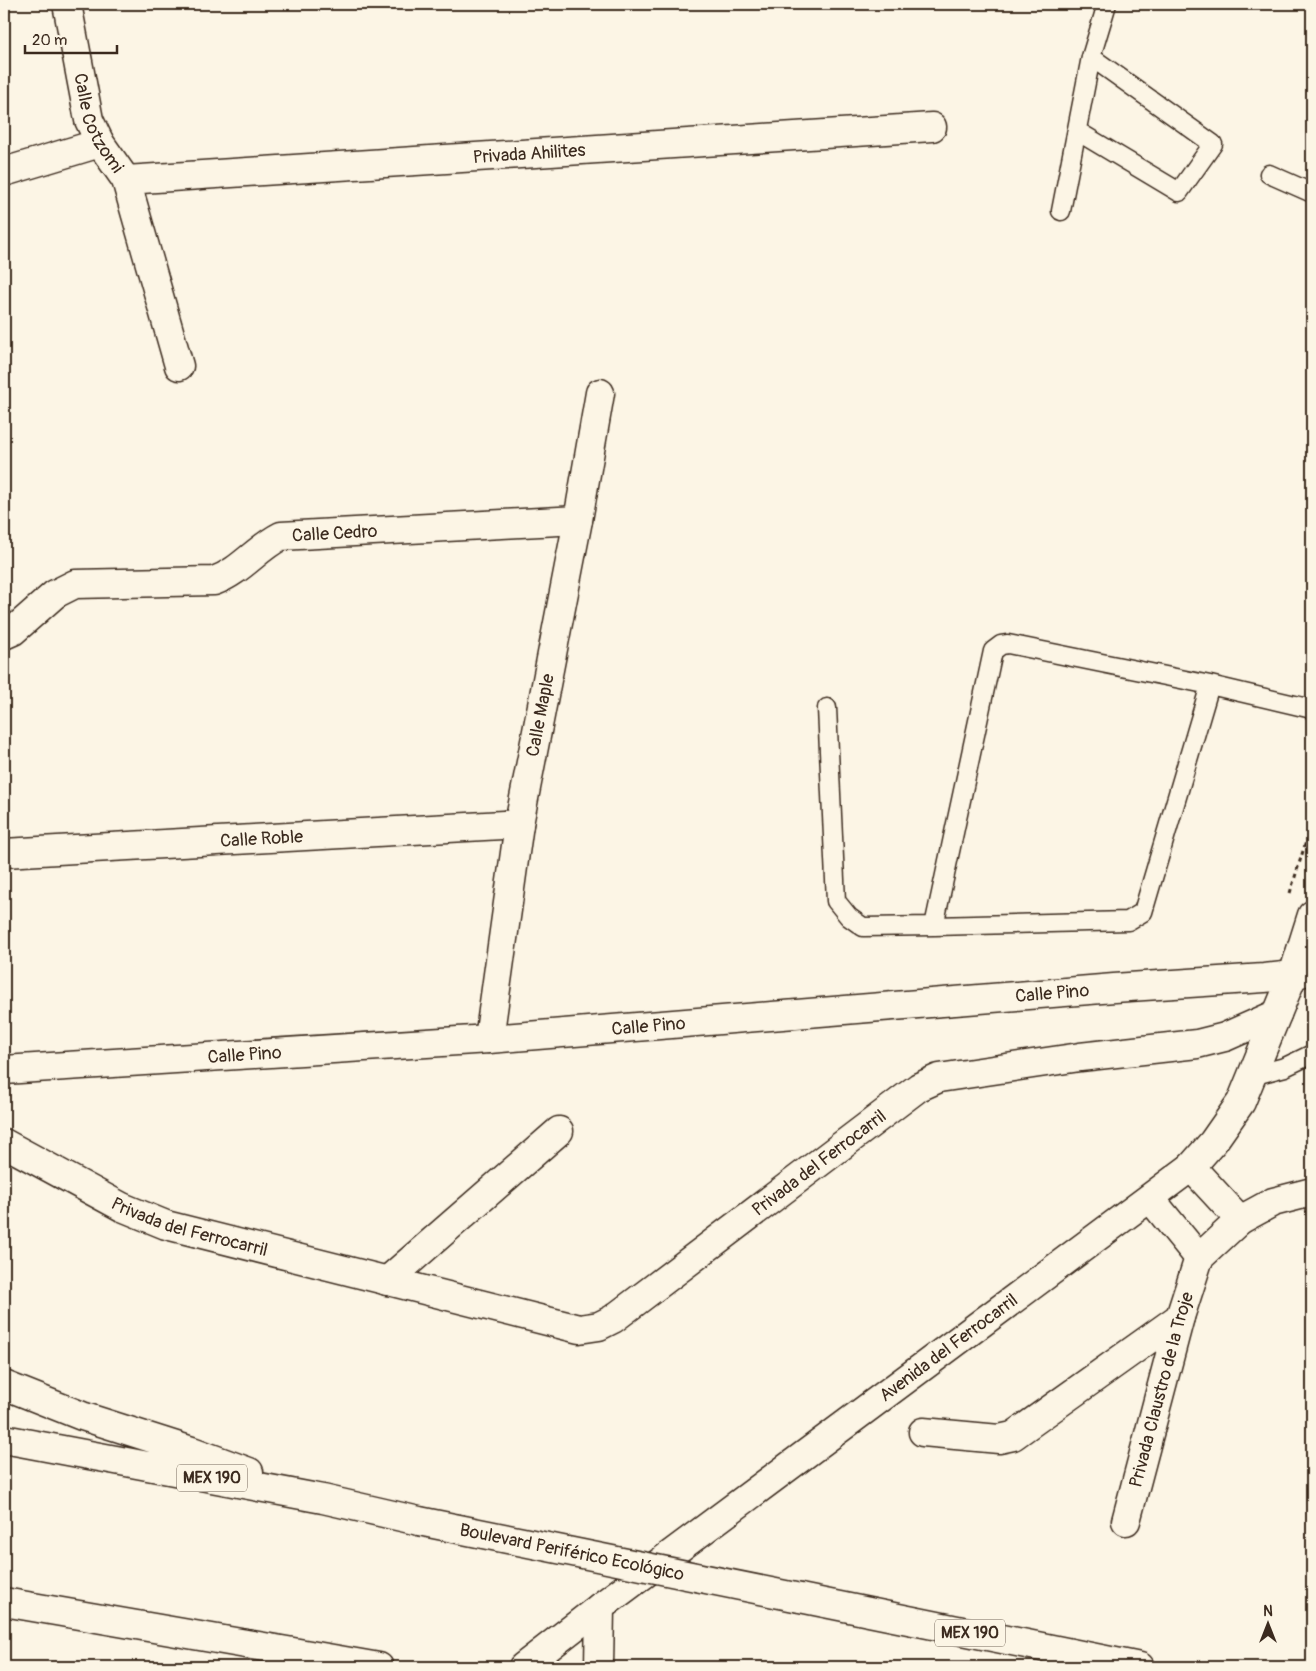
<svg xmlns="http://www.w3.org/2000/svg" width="1316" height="1671" font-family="Pangolin,sans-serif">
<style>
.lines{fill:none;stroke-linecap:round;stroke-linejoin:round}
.lane-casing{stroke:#3b2a1e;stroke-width:21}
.street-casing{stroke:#3b2a1e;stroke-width:31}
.highway-casing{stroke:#3b2a1e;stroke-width:31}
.path{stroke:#3b2a1e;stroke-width:3;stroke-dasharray:4 4;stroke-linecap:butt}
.lane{stroke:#fcf5e5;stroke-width:18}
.street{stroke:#fcf5e5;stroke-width:28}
.highway{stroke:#fcf5e5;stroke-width:28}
.highway-bridge-casing{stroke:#3b2a1e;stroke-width:31;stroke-linecap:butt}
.highway-bridge{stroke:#fcf5e5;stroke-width:28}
.labels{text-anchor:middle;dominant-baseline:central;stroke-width:4.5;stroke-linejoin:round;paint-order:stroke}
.shield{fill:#fcf5e5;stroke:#75675a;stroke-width:1}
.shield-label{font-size:16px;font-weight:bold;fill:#3b2a1e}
.street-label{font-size:18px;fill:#3b2a1e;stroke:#fcf5e5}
</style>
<rect width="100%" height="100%" fill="#fcf5e5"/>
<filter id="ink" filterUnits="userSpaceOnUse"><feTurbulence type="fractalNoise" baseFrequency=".02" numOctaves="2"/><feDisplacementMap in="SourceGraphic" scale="10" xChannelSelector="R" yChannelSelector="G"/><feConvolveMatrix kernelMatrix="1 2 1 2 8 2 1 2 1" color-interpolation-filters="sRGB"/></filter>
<g filter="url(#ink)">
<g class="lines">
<defs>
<path id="lane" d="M1077,131L1179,192L1213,144L1091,57
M1269,174L1312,193
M1061,211L1091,57L1107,4
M1210,685L1143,912L1128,921L934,926L993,651L1001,645L1008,644L1210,685L1312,709
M827,708L836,901L849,917L863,927L934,926
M1251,1076L1285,1067L1312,1054"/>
<g id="street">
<path id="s1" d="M67,4L89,120L100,143L126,180L179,366"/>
<path d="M4,172L100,143"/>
<path id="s2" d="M126,180L932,127"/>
<path id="s3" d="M4,635L13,631L55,594L75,584L214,581C240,572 257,548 281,536L578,520"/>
<path id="s4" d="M4,853L519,824"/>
<path id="s5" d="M489,1039L519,824L578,520L600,393"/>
<path id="s6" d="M4,1070L489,1039L1114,988L1264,978L1293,975L1312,970"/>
<path id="s7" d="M4,1143L122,1207L166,1225L579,1329L599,1326L613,1319L919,1087L939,1078L1080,1057L1197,1044L1225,1037L1277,1014"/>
<path d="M1191,1167L1240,1220"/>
<path d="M1150,1198L1199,1258"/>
<path d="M1199,1258L1240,1220L1273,1202L1312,1192"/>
<path d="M387,1281L559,1131"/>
<path d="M923,1432L999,1439L1013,1436L1180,1317"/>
<path id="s8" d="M1126,1521L1180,1317L1199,1258"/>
<path id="s9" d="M523,1667L600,1607L1191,1167L1213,1142L1241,1102L1293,975L1312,915"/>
<path d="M599,1667L600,1607"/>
</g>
<path id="highway" d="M4,1385L82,1416L192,1451L249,1472
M4,1439L323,1499L419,1521
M800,1598L1140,1667
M4,1602L379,1667"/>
</defs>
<use href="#lane" class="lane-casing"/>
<use href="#street" class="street-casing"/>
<use href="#highway" class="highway-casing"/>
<path class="path" d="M1290,893L1312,822"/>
<use href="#lane" class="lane"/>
<use href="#street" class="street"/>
<use href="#highway" class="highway"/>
<defs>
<g id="highway-bridge">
<path id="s10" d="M419,1521L800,1598"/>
</g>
</defs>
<use href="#highway-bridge" class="highway-bridge-casing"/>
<use href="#highway-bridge" class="highway-bridge"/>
</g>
</g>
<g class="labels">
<g class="shield">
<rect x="177" y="1464.5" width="70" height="27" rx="4"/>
<rect x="935" y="1619.5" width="70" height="27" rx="4"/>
</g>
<g class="shield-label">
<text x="212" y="1478">MEX 190</text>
<text x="970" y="1633">MEX 190</text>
</g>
<g class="street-label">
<text stroke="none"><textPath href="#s1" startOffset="124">Calle Cotzomi</textPath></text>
<text stroke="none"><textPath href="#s2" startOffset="404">Privada Ahilites</textPath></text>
<text stroke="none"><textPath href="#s3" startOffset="362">Calle Cedro</textPath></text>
<text stroke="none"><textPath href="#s5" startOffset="328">Calle Maple</textPath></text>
<text stroke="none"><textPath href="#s4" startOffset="258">Calle Roble</textPath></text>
<text stroke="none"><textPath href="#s6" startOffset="1051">Calle Pino</textPath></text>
<text stroke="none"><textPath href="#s6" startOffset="646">Calle Pino</textPath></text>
<text stroke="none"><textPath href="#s6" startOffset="241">Calle Pino</textPath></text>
<text stroke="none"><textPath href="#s7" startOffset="902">Privada del Ferrocarril</textPath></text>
<text stroke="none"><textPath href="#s7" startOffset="205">Privada del Ferrocarril</textPath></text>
<text stroke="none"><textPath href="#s9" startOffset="532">Avenida del Ferrocarril</textPath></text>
<text stroke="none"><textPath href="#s8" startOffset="136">Privada Claustro de la Troje</textPath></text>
<text stroke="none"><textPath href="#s10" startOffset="156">Boulevard Periférico Ecológico</textPath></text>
</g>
</g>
<rect width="1316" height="1671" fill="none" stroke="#fcf5e5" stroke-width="20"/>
<rect x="10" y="10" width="1296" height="1651" fill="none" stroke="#3b2a1e" stroke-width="2" filter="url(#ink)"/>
<g transform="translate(1268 1624)" stroke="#fcf5e5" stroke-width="4" paint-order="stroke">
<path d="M0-4L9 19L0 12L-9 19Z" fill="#3b2a1e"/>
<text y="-8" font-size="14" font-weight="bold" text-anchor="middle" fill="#3b2a1e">N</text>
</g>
<path d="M25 45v8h92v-8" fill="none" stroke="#3b2a1e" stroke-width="2.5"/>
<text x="32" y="45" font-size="15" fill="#3b2a1e" stroke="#fcf5e5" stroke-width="4" paint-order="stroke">20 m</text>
</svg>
